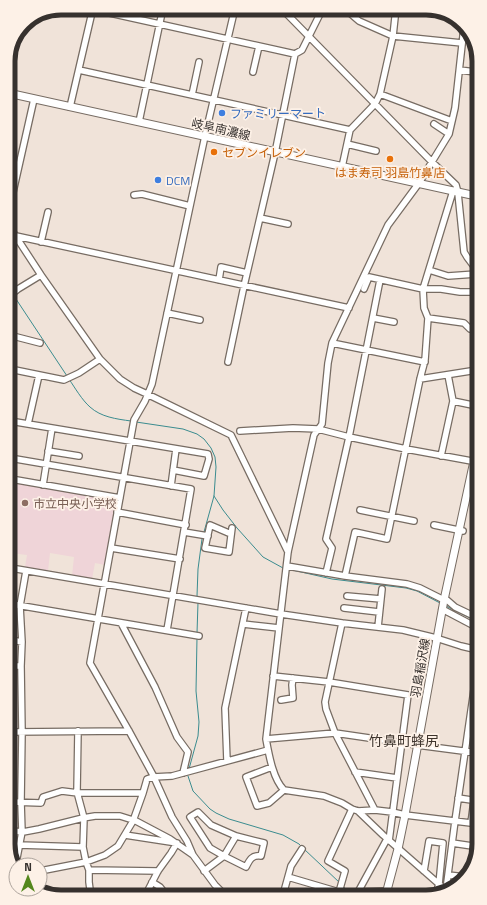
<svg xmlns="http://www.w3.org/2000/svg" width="487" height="905" font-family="'Titillium Web','Noto Sans JP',sans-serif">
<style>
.education{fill:#efd4d8}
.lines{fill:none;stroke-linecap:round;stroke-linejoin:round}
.stream{stroke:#3b8c8f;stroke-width:1}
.minor-casing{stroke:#776c63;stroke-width:8}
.major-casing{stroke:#776c63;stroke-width:9}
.minor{stroke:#fff;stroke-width:5.5}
.major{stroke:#fff;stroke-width:7}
.shop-dot{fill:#3f7fe0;stroke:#fdf1e7;stroke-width:1.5}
.food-dot{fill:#e8710a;stroke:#fdf1e7;stroke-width:1.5}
.education-dot{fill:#8d6e63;stroke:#fdf1e7;stroke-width:1.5}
.labels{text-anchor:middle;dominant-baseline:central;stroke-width:3.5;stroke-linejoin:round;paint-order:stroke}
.shop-label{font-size:12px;fill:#366cbe;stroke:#fdf1e7;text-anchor:start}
.street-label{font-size:12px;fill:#36312e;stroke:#fdf1e7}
.food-label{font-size:12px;fill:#c56008;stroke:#fdf1e7;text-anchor:start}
.education-label{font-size:12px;fill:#785e54;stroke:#fdf1e7;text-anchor:start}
.quarter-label{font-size:14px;fill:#3e342d;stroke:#fdf1e7}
.rim{fill:none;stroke:#36312e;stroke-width:5}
</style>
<rect width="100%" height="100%" fill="#f0e3d9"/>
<path class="education" d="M12,482L116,499V500L105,565L95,563L92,579L72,576L74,557L50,553L48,571L25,567L27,555L11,553L10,491Z"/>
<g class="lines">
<path class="stream" d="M14,296L67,376
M69,379C75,388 82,400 90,407C101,417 116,419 131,421
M136,422L183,429L197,434L204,439L211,448L215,457L216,467L214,496L204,532
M214,496L223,510L237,528L263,557L283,568
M288,569L332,579L406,588L417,591L440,603
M197,596L198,569L202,539
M446,606L478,622
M197,633L198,603
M189,769L198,736L199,722L196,691L197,638
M188,776L193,791L210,809L216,813L229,819L283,835L299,844L302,847
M304,849L340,883
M343,886L349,894"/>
<defs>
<path id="minor" d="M87,8L295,54L275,153L244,286L228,362
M281,8L432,162L456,185L458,193L464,252L467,257L476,269
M344,8L359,21L393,36L462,43
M464,27L455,108L449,134L419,183L388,225L332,343L328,363L322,424L314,435L288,552L266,739C269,755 273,779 284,790L324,796L342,803L352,809L358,811L375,810L392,812L405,815L479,824
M463,35L471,36
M295,54L302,50L323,8
M79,70L350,130L375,104L380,94L393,36L396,8
M460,70L475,72
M253,72L259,46
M380,94L452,121
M192,95L199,62
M70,107L93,8
M139,122L163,8
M434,124L449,134
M347,144L376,151
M342,167L350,130
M134,195L142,194L190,206
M9,210L34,99
M260,218L288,224
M9,226L41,275L100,359L120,379L134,388L147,394L231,435L288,552
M16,236L349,308
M41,242L48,212
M429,270L448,276L476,274
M219,280L221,267L247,273
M364,289L369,277L423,289H441L460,292H476
M9,296L18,289L41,275
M167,313L200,320
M373,318L394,322
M428,318L464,323L470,329H476
M9,335L40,343
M332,343L425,362
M10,369L64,380L79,373L100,359
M448,375L453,401L477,406
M420,379L477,370
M10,421L208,454L209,459L204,476L173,470
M28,424L39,375
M240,431L293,428L318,429L349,437L406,449L477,462
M48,451L79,456
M441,456L453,401
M10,458L191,489L167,630
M10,484L11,479L120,498
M43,485L52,428
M171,486L176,449
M360,510L414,521
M117,512L186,525
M434,525L463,531
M184,532L208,536
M231,534L210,525L205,548L229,552L232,528
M111,548L180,559
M287,566L345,576L407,584L420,588L444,600H447L455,607L478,618
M11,568L281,614L342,623L403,630L436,638L461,646L478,650
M326,573L332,548L326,539L349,437L380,280
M345,576L355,532L387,539L420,379L425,360L428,318L424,308L423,289L453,191
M347,596L381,599
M11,604L199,636
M344,608L379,612
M442,609L478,628
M121,623L155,687L177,737L188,752L183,773
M342,623L325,702L326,709L335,733L375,810
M243,624L279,628
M378,627L382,589
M11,640L22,642
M11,666H21
M273,676L329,682L408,695L389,841
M281,700L293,698L292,685L293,678
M78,731L77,792L84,818L83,847L86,862L89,870V882L91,897
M11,732L129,731
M266,739L335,733L417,745L478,753
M227,761L225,708L246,608
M272,767L246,777L257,806L269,803L284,790
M355,772L397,778
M458,798L478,801
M12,802L41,803L43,797L62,791L78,793H143L147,779L153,777L172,776L268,750
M358,811L383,835L448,892
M471,823L474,800
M12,831L23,832L39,829L83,818L95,816H120L136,821L170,839L193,855L215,885L225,895
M125,835L177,843L171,853L158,871L145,896
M452,843L479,847
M19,845L83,847
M193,855L187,841L172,817L153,775L129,731L90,663L134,420L145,401L152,384L205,136L235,8
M15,868L22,832L21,802L22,732L21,666L22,642L20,606L26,571
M89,870L158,871
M40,871L86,862L105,855L118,846L133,821L143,793
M204,871L224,856L236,836L264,843L261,856C252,855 250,859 246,867L224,856L210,848L190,817L198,812L211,825L236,836
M424,871L429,841L443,843L439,884L436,893
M448,875L466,877
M288,877L339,892V894
M152,882L160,887L167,896
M446,890L455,821L478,662
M386,891L358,892L387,839
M339,892L345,871L328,861L352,809
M283,895L291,866L302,849"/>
<path id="major" d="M8,93L476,196
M386,894L398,849L405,815L444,600L477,447"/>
</defs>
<use href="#minor" class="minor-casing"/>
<use href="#major" class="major-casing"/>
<use href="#minor" class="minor"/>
<use href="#major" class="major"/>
</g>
<g class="shop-dot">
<circle cx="222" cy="113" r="4"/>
<circle cx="158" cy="180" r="4"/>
</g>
<g class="food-dot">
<circle cx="214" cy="152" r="4"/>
<circle cx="390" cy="159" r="4"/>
</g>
<circle class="education-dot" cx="25" cy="503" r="4"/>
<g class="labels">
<g class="shop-label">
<text x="230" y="113">ファミリーマート</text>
<text x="166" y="180">DCM</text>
</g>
<g class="street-label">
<text transform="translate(221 129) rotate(13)">岐阜南濃線</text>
<text transform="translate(420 668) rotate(-80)">羽島稲沢線</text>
</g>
<g class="food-label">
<text x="222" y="152">セブンイレブン</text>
<text x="390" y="172" text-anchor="middle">はま寿司 羽島竹鼻店</text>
</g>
<g class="education-label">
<text x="33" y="503">市立中央小学校</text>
</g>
<g class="quarter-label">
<text x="404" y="740">竹鼻町蜂尻</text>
</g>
</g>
<path d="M0 0H487V905H0ZM61 15H426A46 46 0 0 1 472 61V844A46 46 0 0 1 426 890H61A46 46 0 0 1 15 844V61A46 46 0 0 1 61 15Z" fill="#fdf1e7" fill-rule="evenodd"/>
<path class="rim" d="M61 15H426A46 46 0 0 1 472 61V844A46 46 0 0 1 426 890H61A46 46 0 0 1 15 844V61A46 46 0 0 1 61 15Z"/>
<g transform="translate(28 877)"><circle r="19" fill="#fdf1e7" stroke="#ada49d"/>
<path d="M0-3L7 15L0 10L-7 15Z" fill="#54871c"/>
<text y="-6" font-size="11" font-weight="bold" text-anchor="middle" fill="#36312e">N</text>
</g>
</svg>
